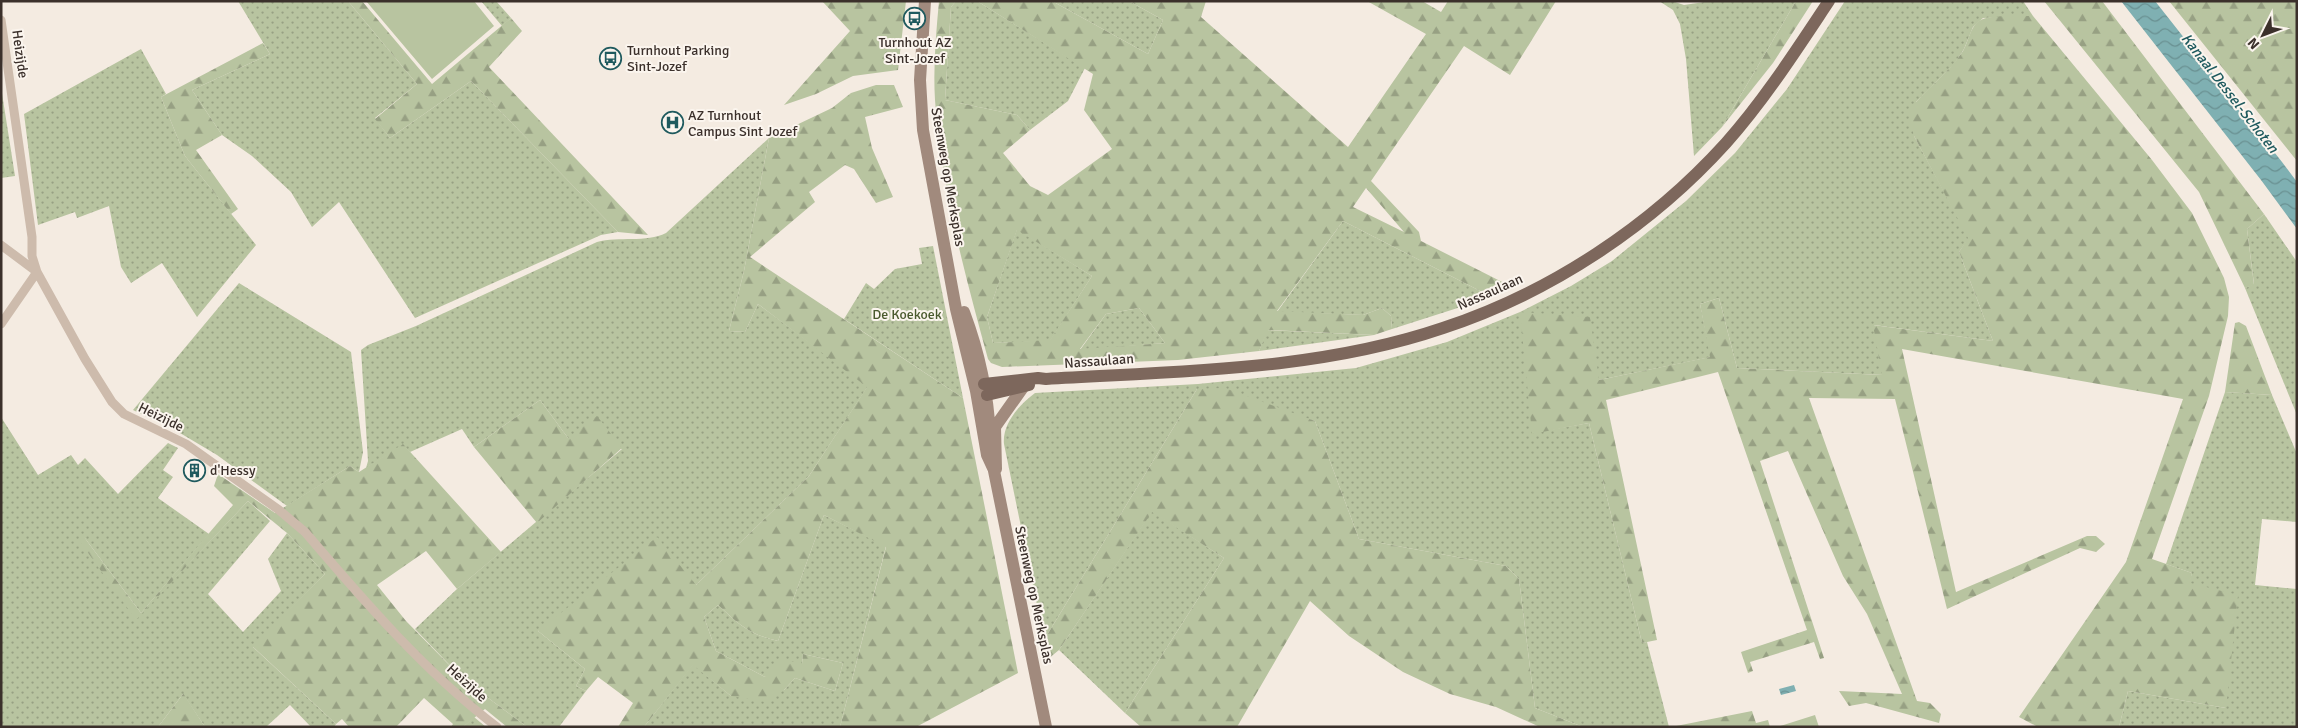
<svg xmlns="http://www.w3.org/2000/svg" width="2298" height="728" font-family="Signika,sans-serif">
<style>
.grass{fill:url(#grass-dots)}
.forest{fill:url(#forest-firs);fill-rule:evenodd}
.pitch{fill:#b8c4a0}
.water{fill:url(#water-waves)}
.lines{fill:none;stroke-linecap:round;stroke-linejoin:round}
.street{stroke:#cdbbac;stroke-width:9}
.secondary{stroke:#a18a7d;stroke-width:12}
.primary{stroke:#7d675c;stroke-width:12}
.labels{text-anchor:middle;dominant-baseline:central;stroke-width:4;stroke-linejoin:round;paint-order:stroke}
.poi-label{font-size:14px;fill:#3b302b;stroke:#fbf5ee;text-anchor:start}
.street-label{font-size:14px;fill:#3b302b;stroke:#fbf5ee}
.park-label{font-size:14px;fill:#4a5a2e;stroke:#fbf5ee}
.water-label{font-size:15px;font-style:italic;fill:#1f5a5e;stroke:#fbf5ee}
</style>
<defs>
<pattern id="grass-dots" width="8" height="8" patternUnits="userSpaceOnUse" patternTransform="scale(1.25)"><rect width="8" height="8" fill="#b8c4a0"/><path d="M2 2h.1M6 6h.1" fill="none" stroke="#97a083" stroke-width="1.8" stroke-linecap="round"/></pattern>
<pattern id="forest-firs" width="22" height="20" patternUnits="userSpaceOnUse" patternTransform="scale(1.25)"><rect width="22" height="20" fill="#b8c4a0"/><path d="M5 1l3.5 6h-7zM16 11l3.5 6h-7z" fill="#97a083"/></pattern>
<pattern id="water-waves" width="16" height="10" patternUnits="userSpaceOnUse" patternTransform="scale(1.25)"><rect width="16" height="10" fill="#7fb0b2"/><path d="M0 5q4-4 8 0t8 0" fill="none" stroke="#699091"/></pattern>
</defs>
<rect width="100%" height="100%" fill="#f4ebe1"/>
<path class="grass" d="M238,1H348L417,84L375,118L390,138L471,81L618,232L601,235L415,318L339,202L312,227L291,192L252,156L222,135L192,90L270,54Z
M481,1H496L511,18L502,26Z
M956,1H977L1085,68L1068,101L1030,130L1017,115L945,100L951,7Z
M1052,1H1129L1163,20L1148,54Z
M1659,1H1672L1684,5L1711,1H1796L1722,127L1694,156L1686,59L1680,24L1673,10Z
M1845,1H2023L2033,16L1983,18L1973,27L1964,49L1954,64L1916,102L1914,136L1969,238L1959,252L1993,341L1874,325L1883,375L1737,368L1719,298L1700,304L1711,357L1599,380L1532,433L1589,423L1642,643L1647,642L1669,727H1583L1535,708L1519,579L1506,566L1359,539L1315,421L1197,389L1044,640L1037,631V605L1004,444C1002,424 1019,405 1035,393L1198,384L1356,368L1447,342L1520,312L1571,286L1612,261L1686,201L1735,153L1787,89Z
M141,49L166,94L161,97L185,156L256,245L197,317L162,263L131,283L121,267L109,206L77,218L75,212L38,225L24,114Z
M1,87L15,176L1,178Z
M769,138L744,271L729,331L745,332L758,304L868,386L809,476L696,585L538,631L585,669L576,686L586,691L559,727H527L463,679L415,629L457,589L622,449L568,438L540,400L474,447L462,429L410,452L403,445L366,468L368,461L361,350L368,345L416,326L597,242C619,236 646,243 666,233Z
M2264,214L2297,262V415L2245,288L2254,284L2247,229Z
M1343,221L1492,297L1392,329L1391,316L1382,308L1363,315L1277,312Z
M1017,229L1092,276L1050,341L993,343L987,317Z
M933,246L963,398L844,319L866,283L874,289L895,269L922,264L919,248Z
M239,283L351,352L363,452L359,472L350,466L287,506L217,455L180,433L133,410Z
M1139,308L1165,343L1080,350L1106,314Z
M1267,330L1374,335L1259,351Z
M2225,392L2272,395L2297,454V522L2262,519L2255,585L2297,589V727H2119L2128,691L2226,708L2189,583L2192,573L2166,564Z
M1,417L38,475L71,455L78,465L85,458L118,494L168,443L178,448L163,470L173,477L158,498L209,534L141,613L84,537L136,619L248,501L270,521L208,594L243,632L281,591L268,559L287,533L325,574L253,647L336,724L334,727H311L290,705L266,727H205L183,694L158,727H1Z
M1152,511L1224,558L1125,713L1059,650Z
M824,515L886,546L840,727H644L693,664L731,696L784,690L795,678L835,691L843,663L803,654L802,665L765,677L716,651L704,617L718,605C740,625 748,634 778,641Z
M474,717L486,727H463Z"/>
<path class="forest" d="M348,1H362L432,84L511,18L522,31L489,67L648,235L618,232L471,81L390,138L375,119L417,84Z
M822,1H906L898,70L853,76L816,94L784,105L850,31Z
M939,1H956L951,7L945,100L1017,115L1030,130L1003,153L1030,186L1048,195L1112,149L1084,110L1093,74L977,1H1052L1148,54L1163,20L1129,1H1206L1201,17L1348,147L1426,34L1367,1H1422L1441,12L1448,1H1556L1510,75L1464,46L1371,181L1419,232L1421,241L1514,288L1492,297L1343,221L1277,311L1363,315L1382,308L1391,316L1392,329L1374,335L1268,330L1259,351L1178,360L1002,367L991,363L988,359C965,275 941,187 935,100C933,67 936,34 939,1ZM1366,188L1404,232L1353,207ZM1017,230L1092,276L1050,340L993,343L987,317ZM1139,308L1165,343L1080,349L1106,314Z
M1796,1H1813L1773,63L1722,127Z
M2044,1H2102L2264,214L2247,229L2254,285L2245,288L2199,192Z
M2169,1H2297V161Z
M2033,16L2152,160L2192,213L2224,278L2229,297L2228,316L2209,396L2152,559L2192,573L2190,583L2238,595L2226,708L2128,691L2119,727H2038L2019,717L2126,562L2183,399L1902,349L1956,592L2087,536H2096L2105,544L2096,552L2080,548L1947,609L1895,399L1809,398L1917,701L1930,703L1941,714L1939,723L1866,703L1849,706L1839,691L1902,694L1867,614L1843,576L1788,451L1760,461L1824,658L1820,659L1814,642L1750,662L1753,671L1748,673L1741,652L1807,630L1718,372L1606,400L1657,640L1642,643L1589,423L1532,434L1520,312L1590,317L1599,380L1710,357L1700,304L1719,298L1737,368L1882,375L1873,325L1993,341L1959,252L1968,238L1914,136L1908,112C1924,90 1948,74 1963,51C1969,41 1970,24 1983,19C1990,15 2023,16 2033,16Z
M263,43L270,54L192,90L222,135L196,150L238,209L231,214L185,156L161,97Z
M876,85H894L903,107L865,117L872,148L893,197L876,203L854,169L845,165L809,192L815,202L750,257L963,398L1018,673L916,727H840L886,547L824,515L778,641C748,634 740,625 718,605L704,617L716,651L765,677L781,659L802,664L803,654L843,663L835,691L795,678L784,690L767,702L731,696L693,665L644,727H618L633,703L598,677L586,691L576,686L585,669L538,631L657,537L696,585L809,476L867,387L758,304L745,332L729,331L744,271L769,138L832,108L851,93Z
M2239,322L2246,326L2272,395L2225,392L2235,323Z
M1225,388L1315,421L1359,539L1506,566L1519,579L1535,708L1583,727H1540L1496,707L1450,694L1403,672L1349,636L1310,601L1237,727H1141L1125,713L1224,558L1152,512L1059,650L1048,659L1044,640L1197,389Z
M540,400L568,438L597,416L622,448L537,523L474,447Z
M403,444L501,552L457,589L426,551L377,585L406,621L463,679L527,727H507L485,709L463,727H451L453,724L424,698L396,727H349L342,719L336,724L252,646L325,574L287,533L248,501L136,620L79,540L84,537L141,613L233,505L214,486L218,474L275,513L350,466L359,472Z
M183,693L205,727H158L183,694Z
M1752,711L1756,723L1768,720L1770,727H1671Z"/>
<path class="pitch" d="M366,1H474L494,26L432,79Z
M1815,715L1819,727H1777Z"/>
<path class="water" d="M2121,1H2155L2282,162L2297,182V229L2261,180Z
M1794,685L1796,691L1781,695L1779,689Z"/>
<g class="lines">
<path class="street" d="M1,20L32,237V256L37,272L85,359L112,402L124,414L186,444L279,510L305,532C364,601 425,672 497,727
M1,245L37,272
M1,324L37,272"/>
<path class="secondary" d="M925,1L920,80L923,130L956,309L976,391L987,455L993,468
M964,312C979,352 988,393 990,436
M992,461L1046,727
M996,469L995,427L1024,386"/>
<path class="primary" d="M984,384L1038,378L1046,379C1178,371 1317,371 1443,328C1550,293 1651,226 1726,143C1765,99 1797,49 1829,1
M987,395L1029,385"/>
</g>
<defs>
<symbol id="bus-ring" viewBox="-11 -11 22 22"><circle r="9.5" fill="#fbf5ee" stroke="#1f5a5e" stroke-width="1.5"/><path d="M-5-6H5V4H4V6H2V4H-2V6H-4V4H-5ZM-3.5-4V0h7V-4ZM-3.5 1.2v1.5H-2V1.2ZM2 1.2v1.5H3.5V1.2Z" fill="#1f5a5e"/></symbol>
<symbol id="hospital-ring" viewBox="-11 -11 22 22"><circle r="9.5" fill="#fbf5ee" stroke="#1f5a5e" stroke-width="1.5"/><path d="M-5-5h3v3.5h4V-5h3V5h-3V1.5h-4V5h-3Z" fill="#1f5a5e"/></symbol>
<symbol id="building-ring" viewBox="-11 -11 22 22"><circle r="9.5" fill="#fbf5ee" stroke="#1f5a5e" stroke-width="1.5"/><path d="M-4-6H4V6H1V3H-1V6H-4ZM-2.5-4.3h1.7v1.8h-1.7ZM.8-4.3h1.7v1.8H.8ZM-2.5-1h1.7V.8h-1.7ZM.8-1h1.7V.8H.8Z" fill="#1f5a5e"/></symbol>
</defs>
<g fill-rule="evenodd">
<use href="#bus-ring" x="902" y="6" width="25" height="25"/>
<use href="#bus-ring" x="598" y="46" width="25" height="25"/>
<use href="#hospital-ring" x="660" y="110" width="25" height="25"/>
<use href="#building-ring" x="182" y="458" width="25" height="25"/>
</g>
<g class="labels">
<g class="poi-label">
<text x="915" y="42" text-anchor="middle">Turnhout AZ<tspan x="915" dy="16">Sint-Jozef</tspan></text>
<text x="627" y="50">Turnhout Parking<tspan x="627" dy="16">Sint-Jozef</tspan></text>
<text x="688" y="115">AZ Turnhout<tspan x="688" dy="16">Campus Sint Jozef</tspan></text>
<text x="210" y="470">d'Hessy</text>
</g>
<g class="street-label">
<text transform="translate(20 54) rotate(82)">Heizijde</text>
<text transform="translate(948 177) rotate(80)">Steenweg op Merksplas</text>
<text transform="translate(1490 292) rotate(-24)">Nassaulaan</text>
<text transform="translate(1099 361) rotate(-4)">Nassaulaan</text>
<text transform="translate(161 417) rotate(26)">Heizijde</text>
<text transform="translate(1034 595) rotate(78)">Steenweg op Merksplas</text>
<text transform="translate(467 683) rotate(42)">Heizijde</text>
</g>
<g class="park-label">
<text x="907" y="314">De Koekoek</text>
</g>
<g class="water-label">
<text transform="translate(2230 93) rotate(52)">Kanaal Dessel-Schoten</text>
</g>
</g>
<rect width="2298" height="728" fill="none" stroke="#3b302b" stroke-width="5"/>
<g transform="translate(2263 35) rotate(228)" stroke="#fbf5ee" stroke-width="4" paint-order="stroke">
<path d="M0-4L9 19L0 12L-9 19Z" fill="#3b302b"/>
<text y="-8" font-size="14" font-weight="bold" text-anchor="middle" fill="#3b302b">N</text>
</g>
</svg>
